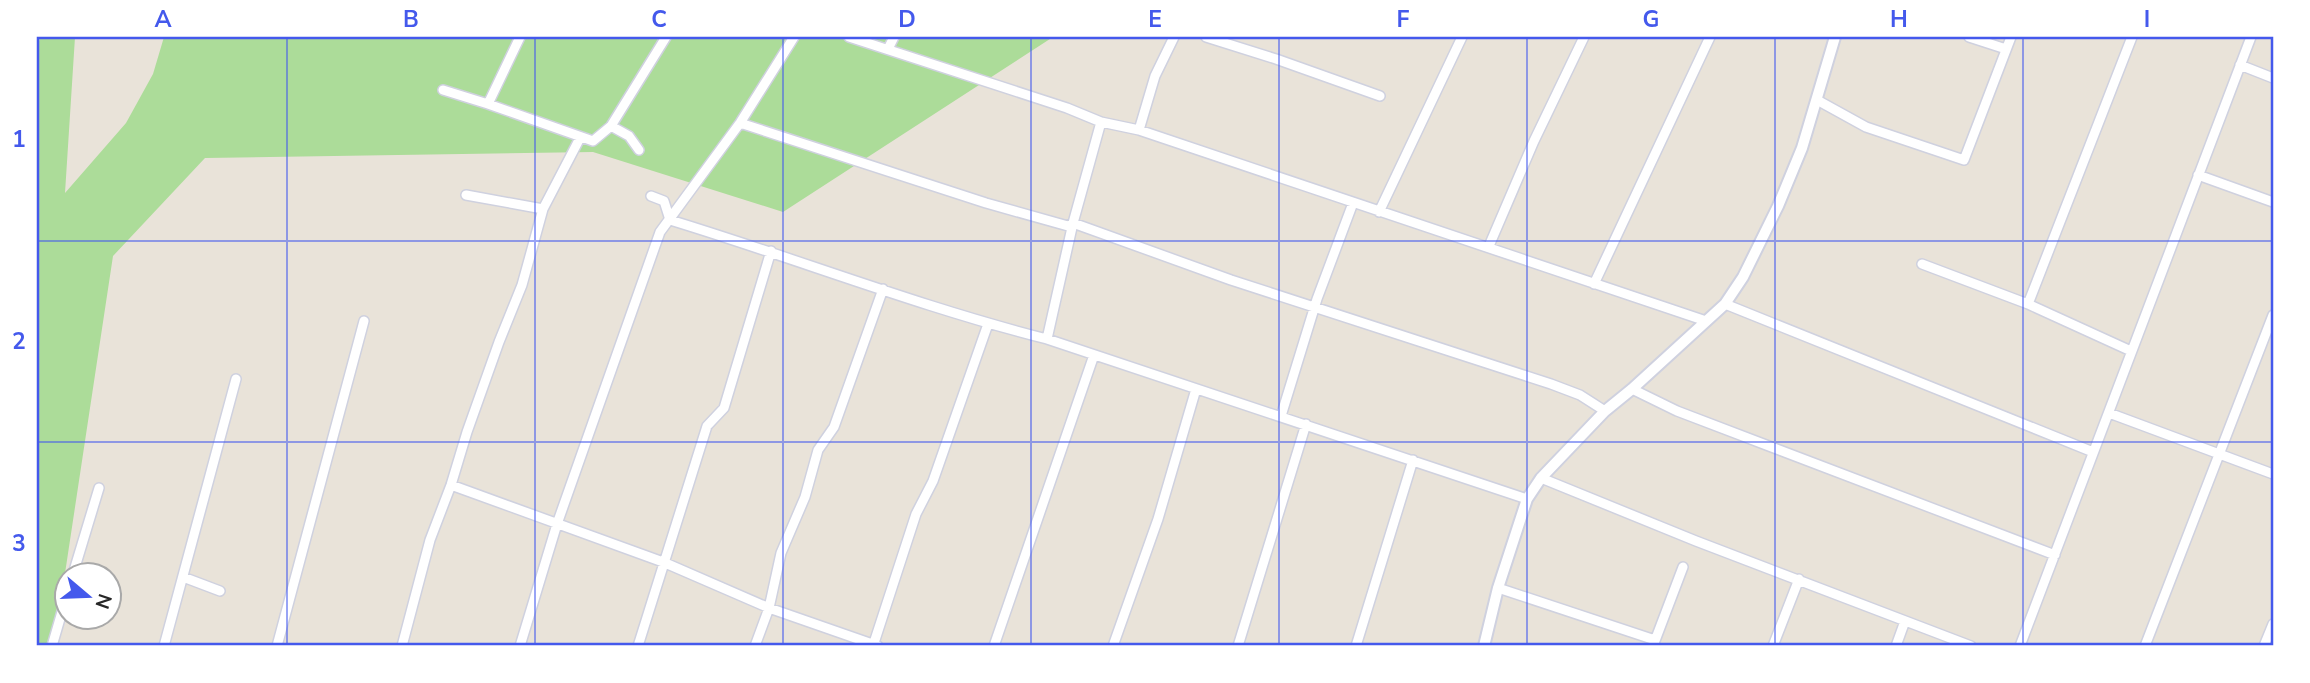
<svg xmlns="http://www.w3.org/2000/svg" width="2310" height="683" font-family="'Nunito Sans',sans-serif">
<style>
.green{fill:#acdc99}
.lines{fill:none;stroke-linecap:round;stroke-linejoin:round}
.minor-casing{stroke:#cfd1df;stroke-width:12}
.tertiary-casing{stroke:#cfd1df;stroke-width:14}
.minor{stroke:#fff;stroke-width:9}
.tertiary{stroke:#fff;stroke-width:10}
.grid{fill:none;stroke:#4459ec;stroke-width:2;stroke-opacity:0.55}
.neatline{fill:none;stroke:#4459ec;stroke-width:2.5}
.grid-label{font-size:23px;text-anchor:middle;font-weight:bold;fill:#4459ec}
</style>
<rect width="100%" height="100%" fill="#e9e3d9"/>
<path class="green" d="M40,37H75L65,193L126,123L153,74L164,37H1053L783,212L593,152L205,158L113,256L54,646H37V50Z"/>
<g class="lines">
<defs>
<path id="minor" d="M849,37L1067,108L1101,122L1139,130L1706,321
M1206,37L1276,59L1380,96
M1969,37L2006,49
M888,49L894,37
M2240,65L2273,78
M443,90L488,104L593,141L611,126L666,37
M1817,100L1866,127L1964,160L2011,37
M488,104L520,37
M740,123L986,203L1068,226L1073,223L1231,280L1551,384L1580,395L1605,411
M611,126L629,136L639,150
M1139,130L1155,76L1174,37
M2198,175L2273,202
M466,195L543,209
M651,196L664,201L670,220
M1379,212L1462,37
M670,220C795,258 920,307 1047,339L1527,499
M1489,246L1534,141L1584,37
M1922,264L2028,304L2131,351
M1594,284L1710,37
M1725,304L2093,452
M2028,304L2132,37
M1047,339L1073,223L1101,122
M1632,389L1677,411L2055,555
M2109,413L2273,474
M1281,416L1317,299L1353,203
M1541,478L1696,541L1971,646
M451,485L663,562L769,608L878,646
M73,574L99,488
M183,577L220,591
M1498,588L1655,640
M52,646L66,598
M164,646L236,379
M277,646L364,321
M402,646L430,540L451,485L467,432L499,342L522,285L543,209L580,138
M520,646L557,524L660,232L740,123L794,37
M638,646L707,426L724,408L771,251
M755,646L769,608L781,553L805,497L818,450L834,427L883,289
M873,646L916,514L933,481L988,324
M994,646L1094,355
M1113,646L1158,519L1196,389
M1238,646L1306,424
M1356,646L1413,460
M1653,646L1683,567
M1773,646L1799,579
M1896,646L1905,621
M2020,646L2251,37
M2145,646L2273,315
M2264,646L2273,624"/>
<path id="tertiary" d="M1484,646L1498,588L1527,499L1541,478L1605,411L1632,389L1725,304L1743,277L1778,206L1802,148L1835,37"/>
</defs>
<use href="#minor" class="minor-casing"/>
<use href="#tertiary" class="tertiary-casing"/>
<use href="#minor" class="minor"/>
<use href="#tertiary" class="tertiary"/>
</g>
<path class="grid" d="M287,37V646M535,37V646M783,37V646M1031,37V646M1279,37V646M1527,37V646M1775,37V646M2023,37V646M37,241H2273M37,442H2273"/>
<rect width="2310" height="683" fill="none" stroke="#ffffff" stroke-width="77"/>
<g transform="translate(88 596) rotate(109)"><circle r="33" fill="#ffffff" stroke="#a9a9a9" stroke-width="2"/>
<path d="M0-5L12 26L0 18L-12 26Z" fill="#4459ec"/>
<text y="-10" font-size="19" font-weight="bold" text-anchor="middle" fill="#272727">N</text>
</g>
<rect x="38" y="38" width="2234" height="606" class="neatline"/>
<g class="grid-label">
<text x="163" y="27">A</text>
<text x="411" y="27">B</text>
<text x="659" y="27">C</text>
<text x="907" y="27">D</text>
<text x="1155" y="27">E</text>
<text x="1403" y="27">F</text>
<text x="1651" y="27">G</text>
<text x="1899" y="27">H</text>
<text x="2147" y="27">I</text>
<text x="19" y="147">1</text>
<text x="19" y="349">2</text>
<text x="19" y="551">3</text>
</g>
</svg>
